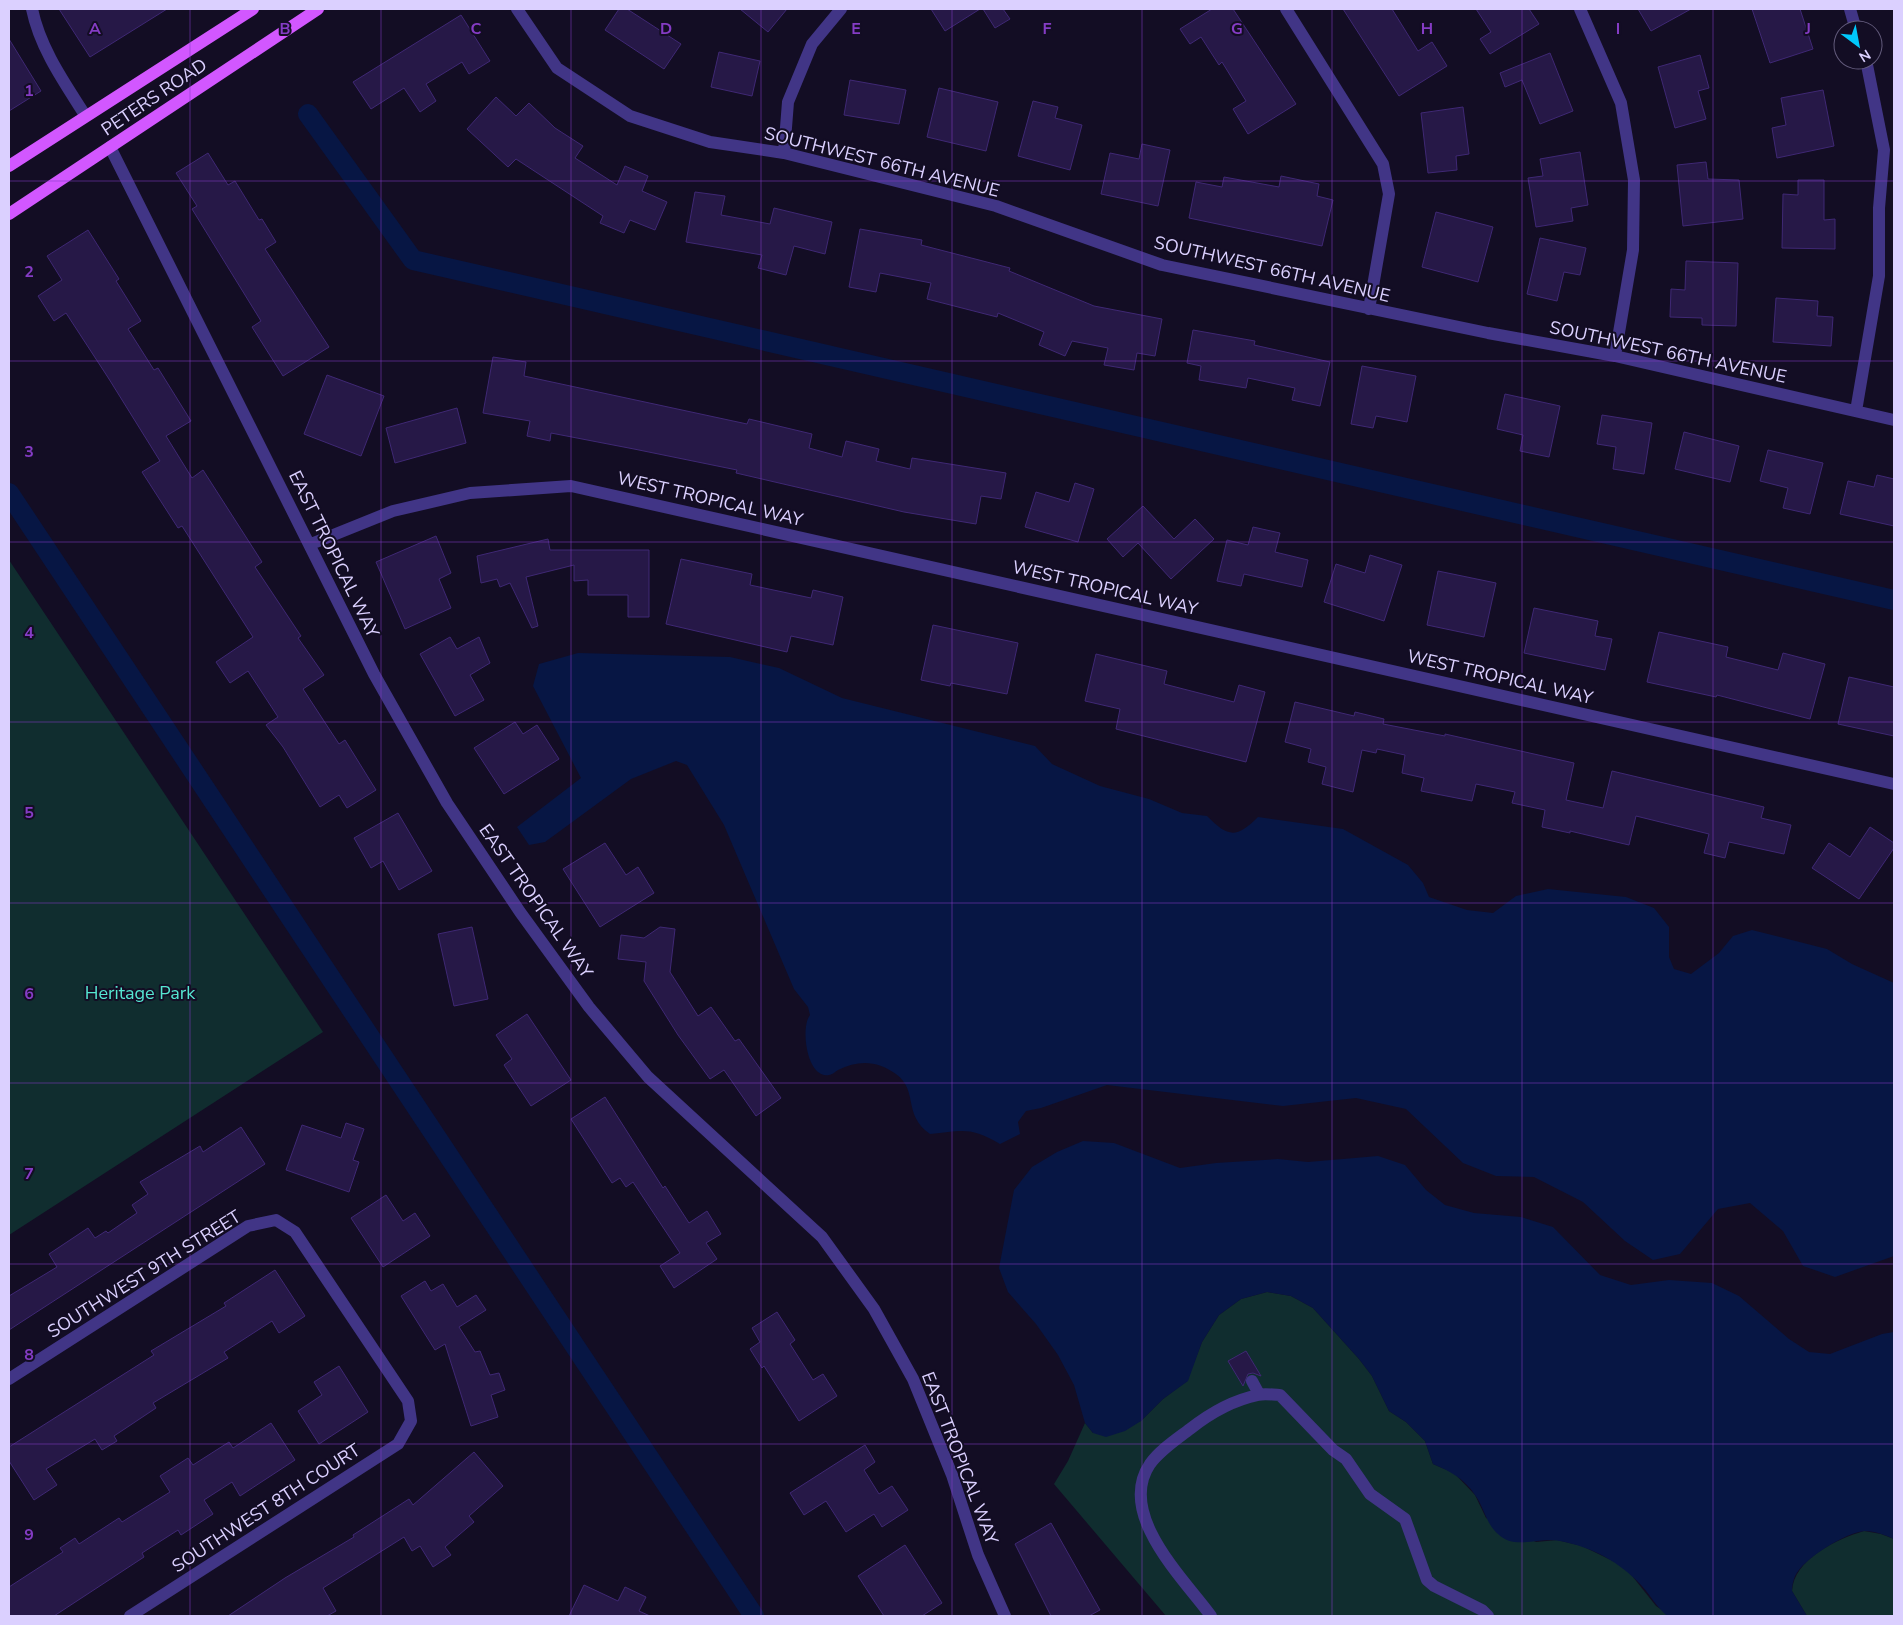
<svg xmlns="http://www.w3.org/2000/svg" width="1903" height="1625" font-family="'Nunito Sans',sans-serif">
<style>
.green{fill:#102d2f}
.water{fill:#071644}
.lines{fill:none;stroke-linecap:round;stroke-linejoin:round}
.canal{stroke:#071644;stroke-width:20}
.building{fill:#261847;stroke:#3f2874}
.minor{stroke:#413586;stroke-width:12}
.major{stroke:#d257ff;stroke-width:12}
.grid{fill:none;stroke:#853cc5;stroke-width:1;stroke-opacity:0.55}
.labels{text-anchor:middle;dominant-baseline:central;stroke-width:4;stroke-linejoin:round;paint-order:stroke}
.street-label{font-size:18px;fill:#dbd0ff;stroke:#130d24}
.park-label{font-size:18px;fill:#55e6d1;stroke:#130d24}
.grid-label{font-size:16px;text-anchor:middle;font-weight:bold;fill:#853cc5;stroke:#130d24;stroke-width:4;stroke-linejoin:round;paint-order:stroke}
</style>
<rect width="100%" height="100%" fill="#130d24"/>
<path class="green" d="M9,560L323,1032L9,1235Z
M1267,1292L1291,1296L1313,1308L1359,1359L1372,1376L1389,1411L1406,1422L1425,1441L1433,1464L1454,1473L1475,1495L1486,1518L1536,1542L1557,1540L1582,1546L1615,1562L1629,1572L1656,1606L1671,1616H1166L1054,1484L1068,1461L1085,1423L1093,1433L1141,1421L1163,1399L1187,1381L1202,1342L1219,1315L1241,1299Z
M1864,1531L1881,1534L1894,1539V1616H1807L1792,1591C1794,1559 1837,1539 1864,1531Z"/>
<path class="water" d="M578,653L730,657L779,668L842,698L1035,746L1052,764L1100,786L1149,799L1182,813L1207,816C1228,837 1236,839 1258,817L1343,829L1408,865L1423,883L1429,897L1467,910L1493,913L1516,896L1548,889L1626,897L1654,908L1669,927V957L1674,969L1691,974L1719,953L1733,936L1752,930L1827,949L1852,964L1894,983V1256L1835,1277L1803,1266L1783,1231L1750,1203L1718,1209L1680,1254L1653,1260L1625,1241L1583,1202L1534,1177L1496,1176L1463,1163L1406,1109L1356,1098L1283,1106L1107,1085L1041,1108L1026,1111L1018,1122L1020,1134L1000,1144C970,1126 962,1131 930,1134C902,1114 919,1091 896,1074C877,1060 858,1060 838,1070C836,1071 832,1075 829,1075C807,1079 800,1028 810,1015L808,1007L794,989L724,825L687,765L676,761L631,779L545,842L529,845L517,827L581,778L533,686L539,664Z
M1083,1141L1114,1143L1180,1168L1216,1163L1278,1159L1308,1162L1378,1156L1405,1165L1426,1190L1445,1205L1474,1213L1521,1217L1553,1227L1600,1275L1631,1285L1669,1280L1712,1283L1739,1296L1789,1339L1809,1352L1830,1354L1882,1334L1894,1332V1539C1885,1535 1875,1531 1865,1531C1846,1532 1803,1559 1795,1576C1793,1581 1792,1586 1792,1591L1807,1616L1666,1615C1656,1606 1651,1596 1642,1586C1620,1562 1592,1547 1560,1541C1540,1536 1515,1551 1498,1534C1486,1524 1484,1507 1475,1495C1465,1479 1450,1471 1433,1464L1425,1441L1406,1422L1389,1411L1372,1376L1359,1359L1313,1308L1291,1296L1267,1292L1241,1299L1219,1315L1202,1342L1188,1381L1163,1399L1141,1421L1125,1431L1106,1437L1093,1433L1085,1423L1074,1385L1058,1355L1036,1324L1008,1292L999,1268L1014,1190L1032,1167L1057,1152Z"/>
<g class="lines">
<path class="canal" d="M308,114L413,260L1894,600
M9,493L754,1616"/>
</g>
<path class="building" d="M59,9H167L90,57Z
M619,9H627L681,44L664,69L605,30Z
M740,9H787L768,32Z
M931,9H980L945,31Z
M983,9H1003L1010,19L995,28Z
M1212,9H1233L1296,104L1248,134L1233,109L1246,101L1222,62L1219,65L1201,37L1190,44L1180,29Z
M1343,9H1392L1418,51L1432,42L1447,66L1399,96Z
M1476,9H1529L1539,24L1490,54L1480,39L1491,32Z
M1638,9H1691L1651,31Z
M1752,9H1800L1813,49L1770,63Z
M461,15L490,61L469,74L462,62L426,84L436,101L420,112L404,88L371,109L353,82Z
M9,39L41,91L9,111Z
M719,52L760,61L752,96L711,87Z
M1550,53L1573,111L1540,124L1522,80L1505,87L1500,73Z
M1700,55L1709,88L1698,91L1706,119L1675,128L1658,67Z
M850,80L906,90L899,124L844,115Z
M939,88L998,102L986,151L927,137Z
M1823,90L1834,146L1777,158L1772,128L1786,125L1781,98Z
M496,97L516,116L529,103L555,128L583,146L575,158L617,185L625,166L648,176L642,191L667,202L655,230L630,220L624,233L600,223L603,216L516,159L508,167L467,129Z
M1033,101L1058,107L1055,118L1082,125L1070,170L1018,156Z
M1463,107L1469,154L1456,156L1457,170L1428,173L1421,113Z
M1142,144L1170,150L1158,206L1101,194L1110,153L1139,159Z
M1580,152L1588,205L1571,208L1573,221L1536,227L1528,178L1543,176L1540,159Z
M208,153L228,185L235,181L259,220L262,219L276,242L265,249L329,347L283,376L252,327L261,321L192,209L197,206L176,173Z
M1706,162L1708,179L1739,180L1743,219L1683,226L1677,165Z
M1281,176L1319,184L1317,196L1333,200L1322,246L1189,218L1196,182L1222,187L1224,177L1279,187Z
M1798,180H1824V220L1835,219V249L1782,248L1783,194L1798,195Z
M695,192L725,196L721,215L770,224L774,208L832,222L825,254L794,246L786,275L758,268L762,255L686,242Z
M1436,212L1493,227L1478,282L1422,267Z
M860,229L922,240L921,245L1010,268L1009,271L1094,306L1162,319L1155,356L1137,353L1134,370L1104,365L1108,348L1072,341L1065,356L1039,345L1044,332L998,313L997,317L927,299L931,283L880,273L876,292L849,287Z
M88,230L119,279L116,281L141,321L128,329L154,370L158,368L191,421L166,436L192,478L203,470L262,562L255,567L301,636L298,638L324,675L303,689L339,744L345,740L376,790L347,808L339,795L320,807L283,747L266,725L278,717L248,671L230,683L216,662L253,637L182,526L178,528L142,472L160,461L109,379L66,313L54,321L38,296L62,280L47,256Z
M1540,238L1586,248L1580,275L1564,272L1557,301L1527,294Z
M1686,261L1738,263L1736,326L1702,325V318L1670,317L1671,289L1685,290Z
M1776,298L1818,301L1817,316L1833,317L1831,346L1773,342Z
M1193,330L1255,341L1254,345L1330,362L1320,406L1292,400L1295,388L1248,378L1246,388L1199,380L1201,366L1187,363Z
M493,357L526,362L524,376L747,424L749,419L812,434L809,448L842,457L846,441L879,449L876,461L910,469L912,458L1006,473L1001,499L981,496L976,524L904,512L736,473L737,470L634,449L551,433L550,441L527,436L530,421L483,413Z
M1362,366L1416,376L1407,422L1376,416L1373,428L1351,424Z
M327,375L384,396L361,456L304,434Z
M1505,394L1560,406L1549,457L1520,451L1523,435L1497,429Z
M457,408L466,443L395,463L386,428Z
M1602,415L1652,423L1644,474L1613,469L1616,447L1597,444Z
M1684,432L1739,446L1730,482L1675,469Z
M1768,450L1823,463L1810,514L1783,508L1788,488L1760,481Z
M1877,475L1894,479V526L1840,514L1848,481L1874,487Z
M1075,483L1094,489L1078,542L1025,527L1036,492L1069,502Z
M1143,506L1174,539L1195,519L1214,539L1171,579L1138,543L1123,557L1107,539Z
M1253,527L1280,533L1275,552L1308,560L1302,587L1244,574L1241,586L1217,581L1227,540L1248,545Z
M436,536L451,573L439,579L451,608L405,629L376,562Z
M548,539L550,550H649V617H628V595H588V580L574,581V565L526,577L538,626L532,628L510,583L500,587L497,579L481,583L477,556Z
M1370,555L1402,565L1384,621L1324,602L1336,564L1365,573Z
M681,559L752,574L750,585L811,598L813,590L843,597L833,645L791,636L787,652L666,624Z
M1438,571L1496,583L1484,637L1427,625Z
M1534,608L1598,621L1595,636L1612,639L1605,670L1524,653Z
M933,625L1018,643L1007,694L951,683L950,686L921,680Z
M1659,632L1728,647L1726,657L1778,670L1783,653L1825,664L1810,719L1717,695L1716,697L1647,682Z
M450,637L457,649L479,637L490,663L470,675L484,700L455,716L420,654Z
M1096,654L1167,671L1164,684L1234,702L1239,685L1265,692L1246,762L1116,729L1120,709L1085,701Z
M1849,677L1894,687V736L1838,724Z
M1295,702L1354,716L1355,712L1384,719L1383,724L1445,736V734L1574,763L1566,800L1603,808L1612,771L1764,807L1761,818L1791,825L1784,854L1729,842L1725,858L1704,853L1709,834L1636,816L1629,845L1570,831V833L1542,827L1545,810L1512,803L1515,792L1476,784L1472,801L1421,791L1424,778L1402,773L1405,755L1377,749L1376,753L1362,750L1353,792L1322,784L1326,767L1308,762L1311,749L1285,742Z
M515,722L523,734L537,725L559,759L504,794L474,748Z
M398,813L432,871L399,890L383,861L371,868L354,838Z
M1870,827L1894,843V848L1859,899L1812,868L1829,843L1850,857Z
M605,843L626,875L638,867L654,893L600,927L563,869Z
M472,927L488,999L454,1006L438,934Z
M660,927L675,929L670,972L698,1016L711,1007L735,1041L739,1039L781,1098L756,1116L724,1070L710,1079L678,1035L644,981L646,962L618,959L621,935L644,938Z
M527,1014L571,1080L531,1106L504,1065L512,1059L496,1035Z
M605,1097L663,1188L665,1186L689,1223L707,1211L721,1234L706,1243L717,1259L674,1288L660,1266L680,1253L633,1182L626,1187L620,1178L612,1183L571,1119Z
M346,1123L364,1129L353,1160L359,1162L349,1192L286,1170L302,1125L341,1138Z
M241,1127L265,1164L9,1330V1296L57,1267L49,1254L88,1228L95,1238L106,1231L108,1233L137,1213L132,1205L148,1194L140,1182L200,1146L203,1152Z
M386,1195L403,1221L415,1213L430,1236L383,1267L351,1218Z
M275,1270L305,1316L279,1333L272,1321L224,1352L228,1358L153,1403L156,1408L114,1436L117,1441L102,1450L95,1439L46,1469L57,1485L34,1500L9,1461V1447L154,1355L151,1351L226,1306L224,1303Z
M425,1281L431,1291L443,1284L457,1307L476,1295L486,1310L459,1327L475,1352L480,1351L490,1375L499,1373L505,1390L491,1395L498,1417L471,1426L445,1344L435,1350L401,1296Z
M777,1312L795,1340L790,1344L813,1380L823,1374L837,1396L799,1421L764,1366L762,1368L750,1349L760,1342L752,1328Z
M1246,1351L1261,1376L1253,1373L1248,1374L1243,1386L1228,1361Z
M339,1366L368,1412L319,1444L298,1411L322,1395L314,1382Z
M271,1423L295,1460L240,1496L232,1482L204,1500L213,1514L181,1535L178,1530L142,1553L144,1557L54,1616H9V1587L63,1552L60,1548L75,1538L79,1544L119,1518L122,1522L170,1492L160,1476L188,1458L193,1465L229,1442L233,1448Z
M865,1445L875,1462L864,1470L879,1494L892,1486L908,1510L882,1527L874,1514L846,1532L826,1501L804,1515L790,1493Z
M474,1452L503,1486L469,1516L474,1522L445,1547L451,1555L433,1567L420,1546L412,1551L404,1537L323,1588L336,1611L327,1616H228L285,1578L354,1537L353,1535L409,1499L413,1505Z
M1051,1523L1100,1610L1089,1616H1051L1015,1544Z
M905,1545L942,1603L922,1616H884L858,1576Z
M584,1585L618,1601L625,1587L646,1597L639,1611L650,1616H569Z"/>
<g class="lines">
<path class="minor" d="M32,9C40,48 64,82 85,115
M517,9L557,68L630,116L710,142L784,153L996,206L1162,265L1488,333L1615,356L1894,420
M1286,9L1383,164L1389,194L1369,309
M1580,9L1621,103L1634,180L1633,250L1615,356
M1850,9L1856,30
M110,147L374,674L447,803L520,912L589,1007L648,1077L822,1237L874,1309L913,1379L952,1475L978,1555L1005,1616
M784,153L788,102L812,44L841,9
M1856,411L1879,276V208L1884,150L1866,60
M311,544L393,511L470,493L571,486L1894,784
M9,1379L248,1226L276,1220L295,1232L408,1401L411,1421L398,1444L130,1616
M1252,1381L1259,1394
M1211,1616C1184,1579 1116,1514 1150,1464C1160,1450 1177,1439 1190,1429C1209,1414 1234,1400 1258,1395C1265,1393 1273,1395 1280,1395L1333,1450L1346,1459L1370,1494L1405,1519L1427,1580L1434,1586L1482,1610L1488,1616"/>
<path class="major" d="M9,166L253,9
M9,214L318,9"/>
</g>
<path class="grid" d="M190,9V1616M381,9V1616M571,9V1616M761,9V1616M952,9V1616M1142,9V1616M1332,9V1616M1522,9V1616M1713,9V1616M9,181H1894M9,361H1894M9,542H1894M9,722H1894M9,903H1894M9,1083H1894M9,1264H1894M9,1444H1894"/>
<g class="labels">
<g class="street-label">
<text transform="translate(154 97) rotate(-34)">PETERS ROAD</text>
<text transform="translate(882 162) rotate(14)">SOUTHWEST 66TH AVENUE</text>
<text transform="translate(1272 269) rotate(13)">SOUTHWEST 66TH AVENUE</text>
<text transform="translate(1668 352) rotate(12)">SOUTHWEST 66TH AVENUE</text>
<text transform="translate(710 499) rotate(13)">WEST TROPICAL WAY</text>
<text transform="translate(334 554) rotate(64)">EAST TROPICAL WAY</text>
<text transform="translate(1105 588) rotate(13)">WEST TROPICAL WAY</text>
<text transform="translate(1500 677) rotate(13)">WEST TROPICAL WAY</text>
<text transform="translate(536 901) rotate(55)">EAST TROPICAL WAY</text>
<text transform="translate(144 1274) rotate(-32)">SOUTHWEST 9TH STREET</text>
<text transform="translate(960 1458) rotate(69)">EAST TROPICAL WAY</text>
<text transform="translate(266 1508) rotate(-33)">SOUTHWEST 8TH COURT</text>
</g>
<g class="park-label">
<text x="140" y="993">Heritage Park</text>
</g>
</g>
<g class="grid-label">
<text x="95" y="34">A</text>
<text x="285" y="34">B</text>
<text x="476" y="34">C</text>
<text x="666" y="34">D</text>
<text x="856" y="34">E</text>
<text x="1047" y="34">F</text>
<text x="1237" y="34">G</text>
<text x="1427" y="34">H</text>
<text x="1618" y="34">I</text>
<text x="1808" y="34">J</text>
<text x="29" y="96">1</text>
<text x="29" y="277">2</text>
<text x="29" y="457">3</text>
<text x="29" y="638">4</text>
<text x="29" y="818">5</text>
<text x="29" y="999">6</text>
<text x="29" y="1179">7</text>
<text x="29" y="1360">8</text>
<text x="29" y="1540">9</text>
</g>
<rect width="1903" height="1625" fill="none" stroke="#dbd0ff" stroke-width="20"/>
<g transform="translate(1858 45) rotate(148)"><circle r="24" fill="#130d24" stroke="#635b7c"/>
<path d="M0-4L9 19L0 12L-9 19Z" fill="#00c8fb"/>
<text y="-8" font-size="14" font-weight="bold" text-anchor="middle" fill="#dbd0ff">N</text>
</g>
</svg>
